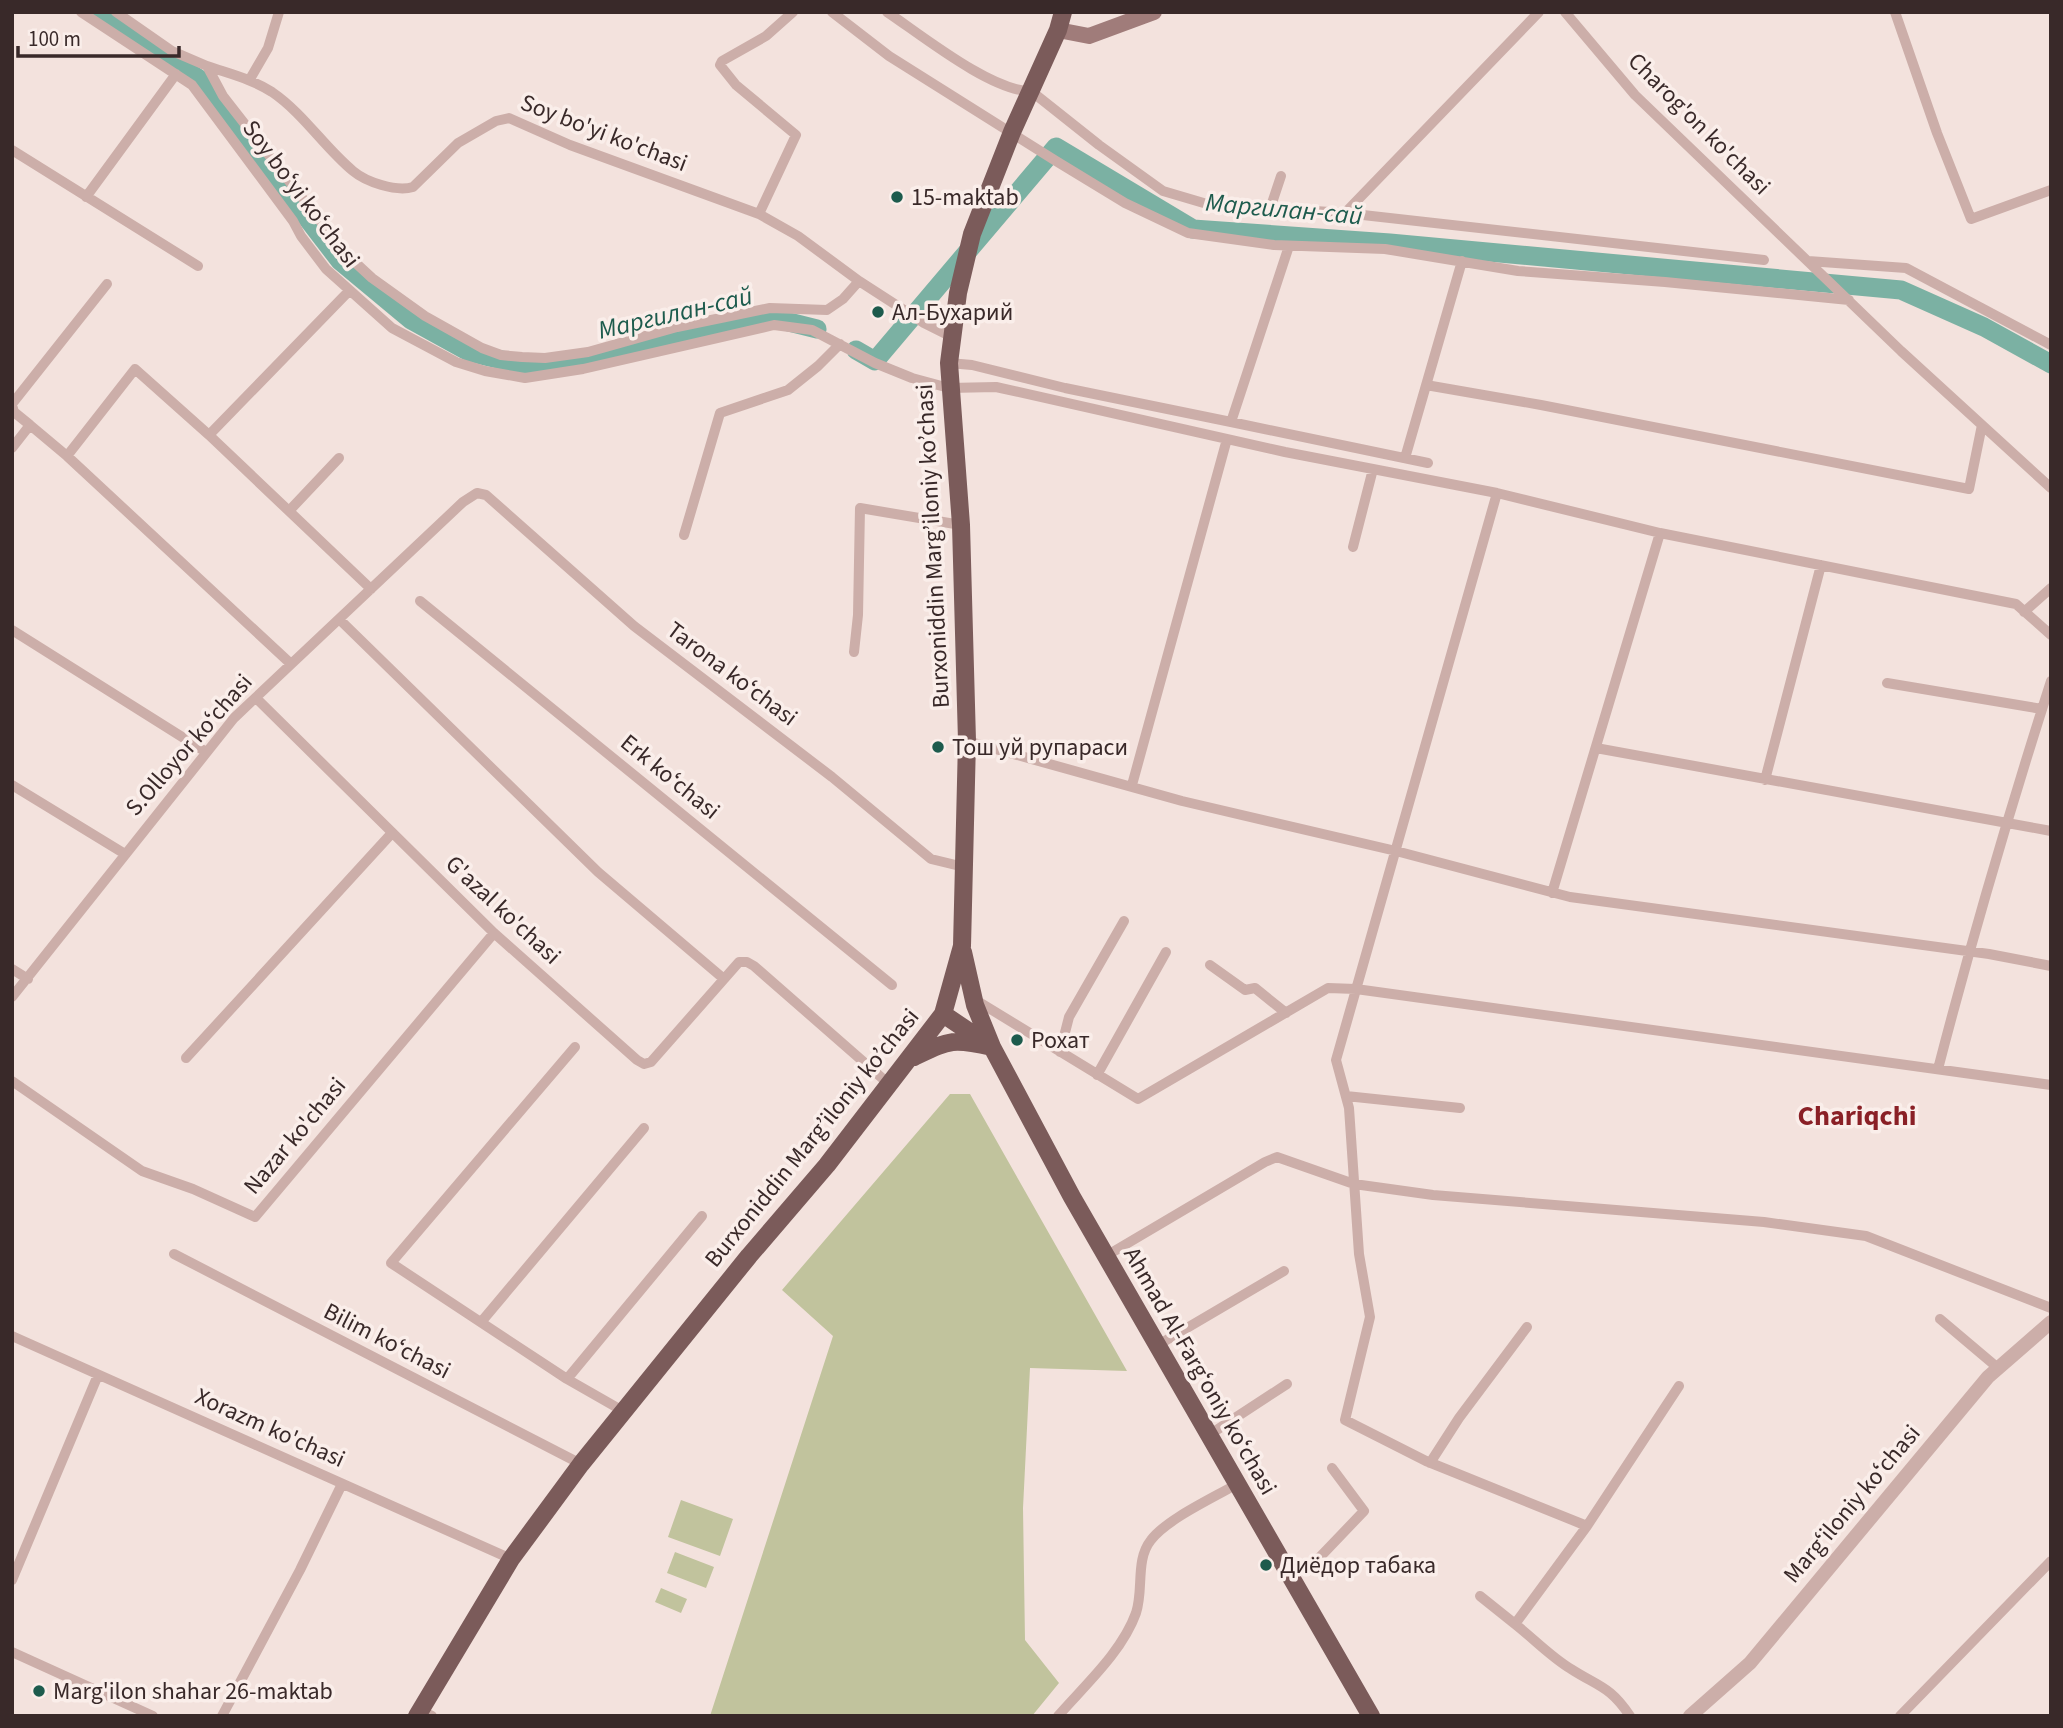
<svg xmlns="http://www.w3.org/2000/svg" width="2063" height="1728" font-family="'Source Sans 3',sans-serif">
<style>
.green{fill:#c1c39d}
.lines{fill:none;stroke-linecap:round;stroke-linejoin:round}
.river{stroke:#7bb1a3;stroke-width:19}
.minor{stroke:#ccaea9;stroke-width:10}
.tertiary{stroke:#ccaea9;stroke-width:14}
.secondary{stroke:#a07c7a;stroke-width:16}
.primary{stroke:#7b5b5a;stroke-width:18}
.poi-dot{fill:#1d5b4d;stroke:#faeeea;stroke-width:2.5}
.labels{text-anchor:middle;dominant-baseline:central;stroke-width:7;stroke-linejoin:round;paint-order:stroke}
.street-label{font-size:24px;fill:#392929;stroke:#faeeea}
.poi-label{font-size:24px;fill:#392929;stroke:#faeeea;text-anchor:start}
.water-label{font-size:26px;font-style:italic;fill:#1d5b4d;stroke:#faeeea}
.quarter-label{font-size:28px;font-weight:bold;fill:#8a2026;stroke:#faeeea}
</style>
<rect width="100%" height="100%" fill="#f3e2dd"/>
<path class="green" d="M950,1094H970L1127,1371L1030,1368L1023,1508L1025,1640L1059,1683L1032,1716H710L833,1336L782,1290Z
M681,1500L733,1519L720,1556L668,1537Z
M675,1552L714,1567L706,1588L667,1573Z
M661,1588L687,1599L681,1613L655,1602Z"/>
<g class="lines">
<path class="river" d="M99,12L202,81L340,261L411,320L469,352L543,370L773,318L817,329
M856,350L875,361L1056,147L1193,229L1390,243L1901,290L1984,327L2051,364"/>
<path class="minor" d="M81,12L192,85L293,221L301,236L326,269L392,328L456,362L485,371L525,378L583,369L774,325L812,330L875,363L912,378L949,388L996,387L1285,452L1497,493L1660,533L2016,604L2051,635
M116,12L172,51L207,66L223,96L345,253L372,278L425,316L482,348L501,355L522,357L545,358L588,352L677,327L770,308L827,310L843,299L859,281L924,323L952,337
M832,12L889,56L1056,161L1125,203L1188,233L1274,245L1385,249L1518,271L1665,282L1849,300
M887,12C920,34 992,92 1031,91L1099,145L1163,191L1207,204L1345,213L1539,12
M1565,12L1635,95L1901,351L2051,488
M1895,12L1937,133L1971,219L2051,190
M207,66C230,74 252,79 272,92C304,114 324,147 353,171C366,182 396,192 413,187L458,143L496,121L509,118L570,145L759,214L798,236L859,281
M250,79L268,48L279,12
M12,150L198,266
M86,197L176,74
M1270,209L1281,176
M1345,213L1764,260
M759,214L796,135L736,85L720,65L722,61L766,36L793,12
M1289,246L1231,422L1428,463
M1808,261L1906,268L2051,345
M949,363L972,365L1065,388L1231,422
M1426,385L1541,405L1969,489L1982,425
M12,404L107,284
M12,405L14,412L30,425
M209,435L349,291
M12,448L30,425L67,456L135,369L209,435L371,589
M67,456L291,664
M1405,458L1462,261
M1497,493L1336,1060L1349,1108L1359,1254L1370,1317L1345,1420L1426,1461L1587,1526
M289,511L339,458
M684,535L720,413L788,390L818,366L840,344
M1353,547L1373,469
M420,601L892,985
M2024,612L2051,588
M339,619L598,872L724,979
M12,630L206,752
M854,652L858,615L860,508L961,525
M1887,683L2042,709
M256,698L494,933L637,1060L644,1064L651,1062L739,962H747L754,966L890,1085
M967,741L1182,801L1396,851L1570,897L1989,954L2051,966
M1596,748L2051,831
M1765,780L1821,565
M12,785L125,854
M1132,785L1227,439
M1552,893L1660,533
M1210,965L1245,990L1255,988L1286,1013
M12,969L28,979
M12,997L234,718L463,502L477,493L486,495L634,626L832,777L931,859L964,867
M974,999L1138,1099L1328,988L1356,989L2051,1085
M575,1047L391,1263L567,1379L623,1411
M1060,1052L1069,1017L1124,921
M186,1058L392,833
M1938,1069C1972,938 2010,809 2051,681
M1097,1075L1166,952
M12,1081L142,1171L193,1189L255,1217L494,933
M1346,1096L1460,1108
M174,1254L581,1464
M1106,1256L1265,1162L1277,1157L1354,1184L1433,1195L1764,1222L1866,1236L2051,1308
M1940,1319L1998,1368
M482,1321L644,1128
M12,1336L511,1559
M1158,1345L1284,1271
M567,1379L702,1216
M1209,1435L1287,1384
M1430,1463L1459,1418L1527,1327
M1291,1577L1320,1557L1364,1511L1332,1468
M12,1580L98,1375
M1480,1596L1515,1624
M12,1652L153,1716
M420,1710L432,1716
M222,1716L300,1570L342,1484
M1058,1716C1085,1685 1122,1652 1136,1613C1144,1589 1135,1560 1151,1540C1167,1519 1213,1498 1237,1484
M1630,1716C1610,1686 1599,1687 1571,1669C1551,1657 1534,1639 1515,1624L1587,1526L1679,1386
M1900,1716L2051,1561"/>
<path class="tertiary" d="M1690,1716L1750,1663L1988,1377L2051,1322"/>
<path class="secondary" d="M1058,30L1089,36L1154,12"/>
<path class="primary" d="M943,1014L992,1047L1072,1197L1371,1716
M914,1057C950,1040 952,1038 992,1047L975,1005L963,952
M417,1716L511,1559L581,1464L749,1256L827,1165L943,1014L962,946L967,741L961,525L949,363L958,293L972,234L1012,132L1058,30L1063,12"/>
</g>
<g class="poi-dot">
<circle cx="897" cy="197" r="7"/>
<circle cx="878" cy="312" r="7"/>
<circle cx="938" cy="747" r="7"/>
<circle cx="1017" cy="1040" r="7"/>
<circle cx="1266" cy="1565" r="7"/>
<circle cx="39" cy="1691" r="7"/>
</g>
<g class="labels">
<g class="street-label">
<text transform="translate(1699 124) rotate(45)">Charog'on ko'chasi</text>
<text transform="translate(604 133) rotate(21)">Soy bo'yi ko'chasi</text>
<text transform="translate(301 194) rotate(53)">Soy boʻyi koʻchasi</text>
<text transform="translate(933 546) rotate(-93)">Burxoniddin Marg’iloniy ko’chasi</text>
<text transform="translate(732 674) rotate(37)">Tarona koʻchasi</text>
<text transform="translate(189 745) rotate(-49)">S.Olloyor koʻchasi</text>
<text transform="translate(670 777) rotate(39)">Erk koʻchasi</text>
<text transform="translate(503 910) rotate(43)">G'azal ko'chasi</text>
<text transform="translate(295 1136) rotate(-50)">Nazar ko'chasi</text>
<text transform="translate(812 1138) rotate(-51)">Burxoniddin Marg’iloniy ko’chasi</text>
<text transform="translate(387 1341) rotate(27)">Bilim koʻchasi</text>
<text transform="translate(1200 1371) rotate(60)">Ahmad Al-Fargʻoniy koʻchasi</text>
<text transform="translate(270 1428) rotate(24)">Xorazm ko'chasi</text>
<text transform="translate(1852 1504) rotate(-50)">Margʻiloniy koʻchasi</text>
</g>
<g class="poi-label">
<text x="911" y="197">15-maktab</text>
<text x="892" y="312">Ал-Бухарий</text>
<text x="952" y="747">Тош уй рупараси</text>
<text x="1031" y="1040">Рохат</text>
<text x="1280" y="1565">Диёдор табака</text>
<text x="53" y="1691">Marg'ilon shahar 26-maktab</text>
</g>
<g class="water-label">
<text transform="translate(1284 209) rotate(5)">Маргилан-сай</text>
<text transform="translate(675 313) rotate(-13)">Маргилан-сай</text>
</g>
<g class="quarter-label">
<text x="1857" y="1116">Chariqchi</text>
</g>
</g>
<rect width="2063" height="1728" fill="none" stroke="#392929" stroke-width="28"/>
<path d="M18 46v10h161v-10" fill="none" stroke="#392929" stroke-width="3.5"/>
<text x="28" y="46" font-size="21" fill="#392929" stroke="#faeeea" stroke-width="5" paint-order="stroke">100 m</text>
</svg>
